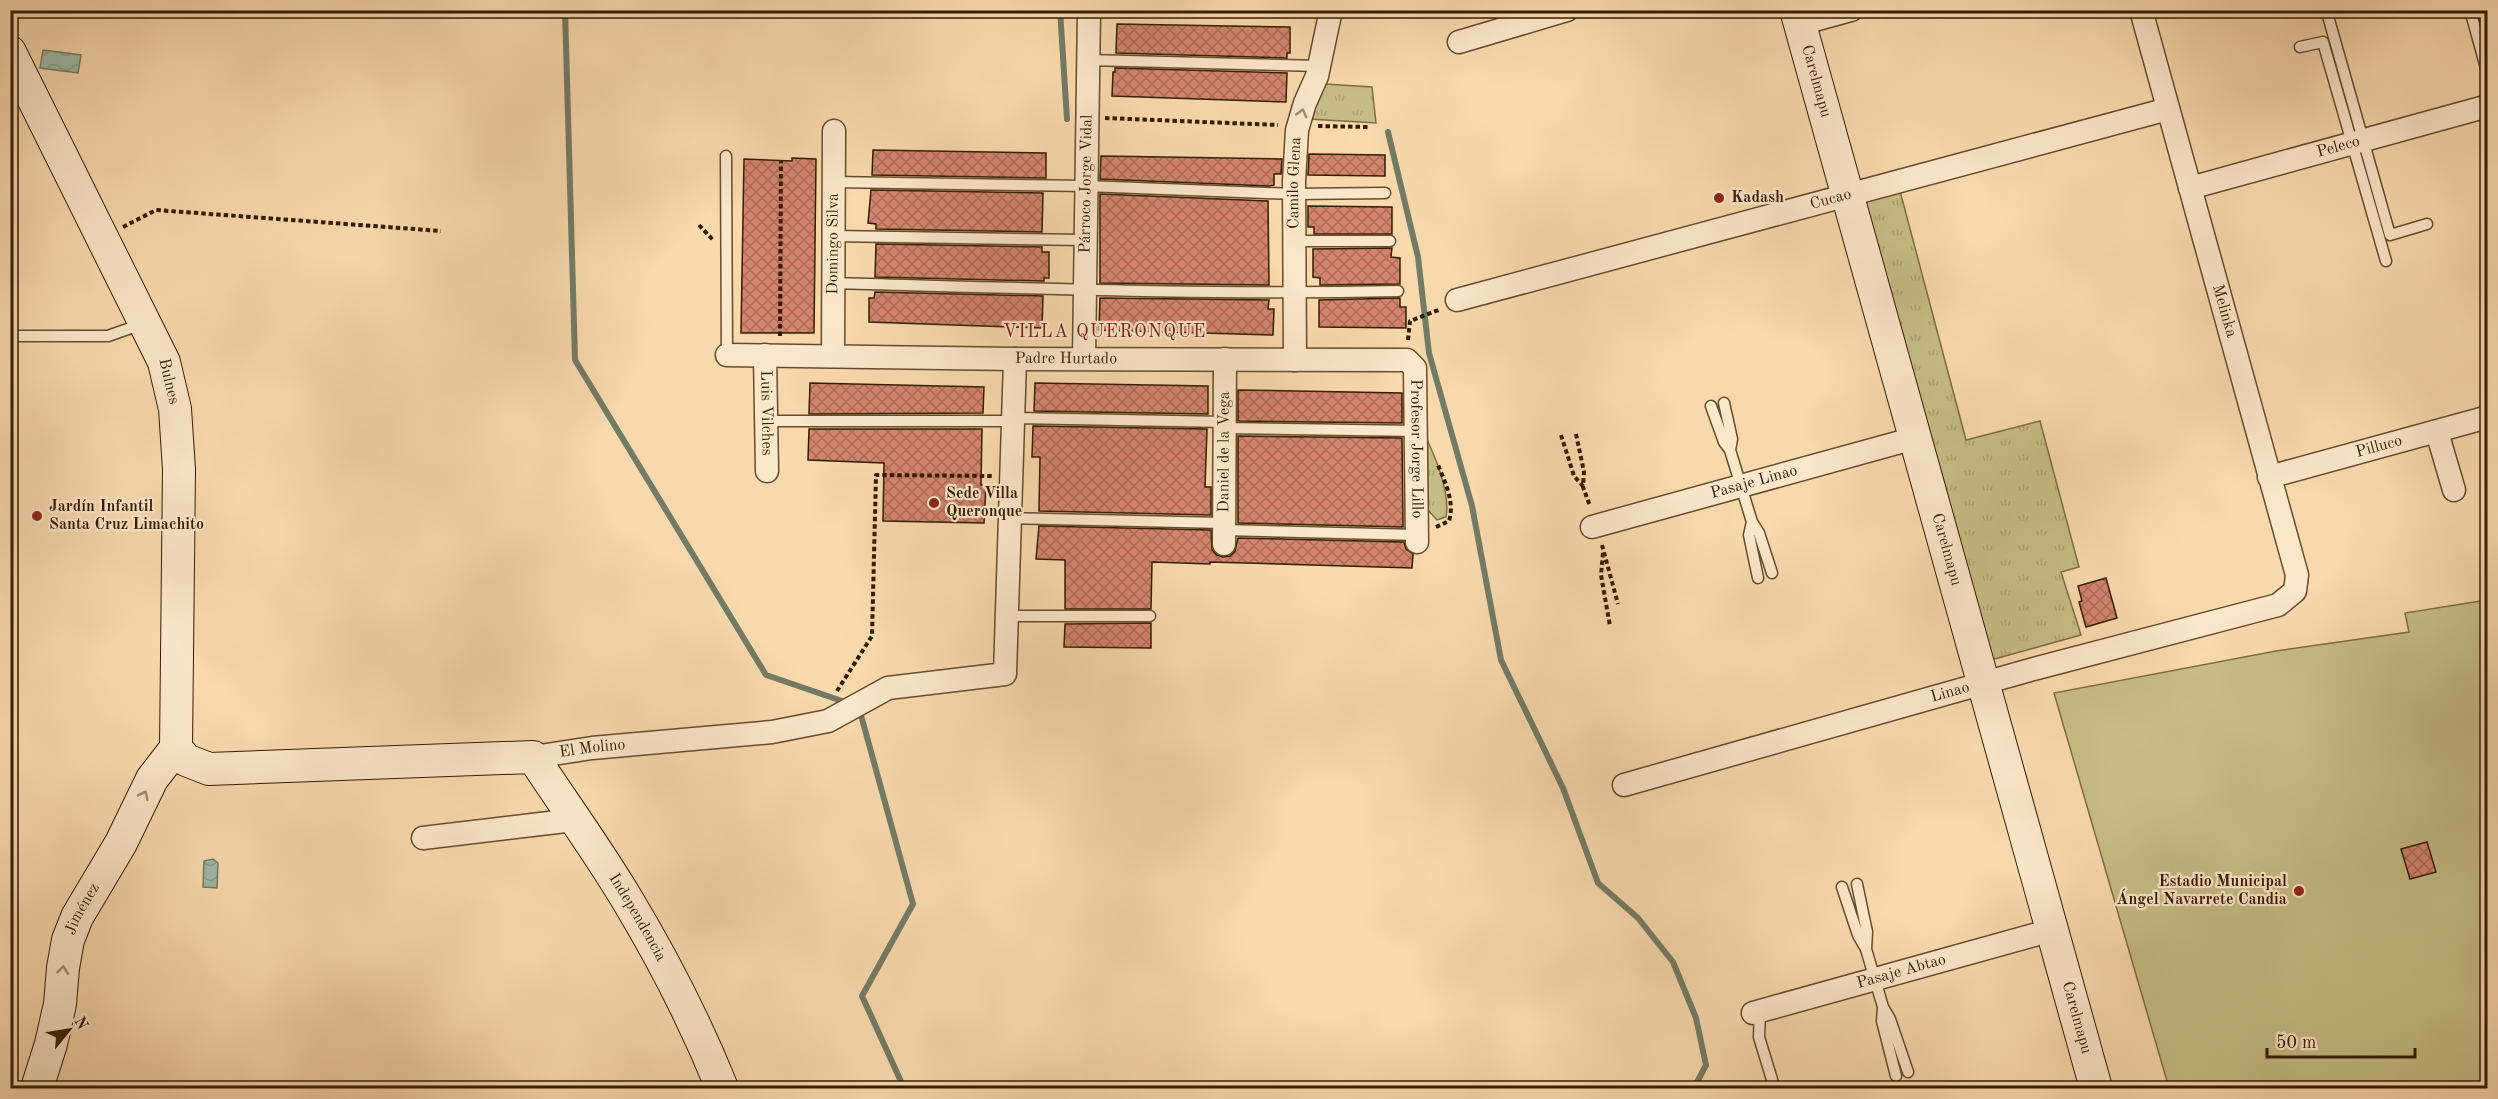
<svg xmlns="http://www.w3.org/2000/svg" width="2498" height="1099" font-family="'Old Standard TT',serif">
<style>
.park{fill:url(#park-tufts);stroke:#7c6d42;stroke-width:1.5}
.pitch{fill:#c5bd84;stroke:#7c6d42;stroke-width:1.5}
.water{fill:url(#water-waves);stroke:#737b66;stroke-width:1.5}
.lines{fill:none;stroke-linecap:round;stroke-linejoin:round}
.stream{stroke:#737b66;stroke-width:6}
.building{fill:url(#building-cross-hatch);stroke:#331d01;stroke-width:1.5}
.lane-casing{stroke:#644c2c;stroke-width:13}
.street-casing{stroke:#644c2c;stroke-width:25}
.secondary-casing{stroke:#331d01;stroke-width:34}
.path{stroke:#331d01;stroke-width:4;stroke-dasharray:4.5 3;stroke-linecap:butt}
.lane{stroke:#fae6c9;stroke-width:10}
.street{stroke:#fae6c9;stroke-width:22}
.secondary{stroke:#fae6c9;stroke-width:32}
.oneway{stroke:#a08c6f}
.poi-dot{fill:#8f2418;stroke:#fae6c9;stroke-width:2}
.labels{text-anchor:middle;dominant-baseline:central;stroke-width:4.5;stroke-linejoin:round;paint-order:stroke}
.street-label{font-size:16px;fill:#331d01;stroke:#fae6c9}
.poi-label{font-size:16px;font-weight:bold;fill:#331d01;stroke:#fae6c9;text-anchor:start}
.neighbourhood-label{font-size:18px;letter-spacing:1.5px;fill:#7a1f14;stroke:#fae6c9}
</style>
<defs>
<pattern id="park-tufts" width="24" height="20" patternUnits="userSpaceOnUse" patternTransform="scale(1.5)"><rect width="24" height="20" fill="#c5bd84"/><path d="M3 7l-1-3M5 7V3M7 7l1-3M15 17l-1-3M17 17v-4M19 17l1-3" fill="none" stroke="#aaa270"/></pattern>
<pattern id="water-waves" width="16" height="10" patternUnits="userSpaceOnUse" patternTransform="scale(1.5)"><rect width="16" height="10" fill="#9dbaa9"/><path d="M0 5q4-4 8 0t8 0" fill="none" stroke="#889f90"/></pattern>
<pattern id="building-cross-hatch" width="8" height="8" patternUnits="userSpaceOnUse" patternTransform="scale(1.5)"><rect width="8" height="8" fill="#d3846d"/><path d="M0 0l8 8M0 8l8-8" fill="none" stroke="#ac6b57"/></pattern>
</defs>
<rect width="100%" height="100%" fill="#f8d9ac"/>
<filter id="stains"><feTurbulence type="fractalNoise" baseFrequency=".00333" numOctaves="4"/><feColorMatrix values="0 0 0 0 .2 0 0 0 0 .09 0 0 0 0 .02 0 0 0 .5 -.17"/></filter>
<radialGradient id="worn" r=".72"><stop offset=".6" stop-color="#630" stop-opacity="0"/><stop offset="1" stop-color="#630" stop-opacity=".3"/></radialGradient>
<path class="park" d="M1325,84L1372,87L1376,123L1309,119Z
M1900,191L1966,440L2040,421L2079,567L2061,572L2081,635L1991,660L1863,201Z
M1421,427C1433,451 1451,490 1446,517L1437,520L1426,508Z"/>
<path class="pitch" d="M2487,600V1088H2169L2054,693L2276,651L2409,632L2405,613Z"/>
<path class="water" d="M43,50L81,55L78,73L40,68Z
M213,859L218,863L217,888L203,887L204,861Z"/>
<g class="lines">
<path class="stream" d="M565,10L575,360L766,675L848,703
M1060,10L1067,119
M1388,132L1418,257L1429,353L1472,506L1501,660L1563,788L1598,883L1638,918L1673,962L1696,1018L1706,1065L1694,1088
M859,708L913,904L862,996L904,1088"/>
</g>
<path class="building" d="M1117,24L1290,27V53H1287V58L1116,53Z
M1115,68L1287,73L1286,102L1112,96L1113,72H1115Z
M873,150L1046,153V178L872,175Z
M1309,154L1385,155V176L1308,175Z
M1101,156L1282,159L1281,174H1274V185L1269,186L1100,179Z
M792,158L816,159L814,333H741L744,159L792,161Z
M871,190L1043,193L1042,232L876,229V224L868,223Z
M1100,194L1268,201L1269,285L1100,283Z
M1308,206L1392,207V234H1314V227H1308Z
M876,244L1042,247V252H1049V278H1044V281L875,277Z
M1392,248L1391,257L1400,258V284L1320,285V278L1313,277V249Z
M875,292L1043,296L1042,328L869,322V298H874Z
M1100,298L1269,300L1268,309H1274L1273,335L1099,330Z
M1400,298V307H1406V328L1319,327V300Z
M810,383L984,387L983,413L809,414Z
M1035,383L1208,386V414L1034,411Z
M1238,390L1402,393V423L1238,421Z
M1033,426L1207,429L1205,487H1211V515L1039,511L1040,457H1032Z
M809,429H982L981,485H986L984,523L883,521L884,463L808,460Z
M1238,436L1402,438L1403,527L1238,523Z
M1039,526L1211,530L1212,550L1217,555L1223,557L1230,556L1235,551L1238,538L1404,542L1406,549L1413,554L1412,568L1210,562V564L1152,562L1151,609H1065V560L1036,559Z
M2106,578L2117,618L2086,627L2079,602L2082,601L2078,586Z
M1151,623V648L1064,647L1065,624Z
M2427,842L2436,872L2410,879L2401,849Z"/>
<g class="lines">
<defs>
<path id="lane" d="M2470,10L2488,75
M2482,10L2488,30
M2328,16L2390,235L2427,224
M2300,47L2323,42L2386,261
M1088,60L1320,66
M726,156L727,355
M834,182L1086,186L1294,194L1385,193
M834,236L1085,240
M1294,241H1390
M833,283C1021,288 1209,295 1398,291
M10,336H108L142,324
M1724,403L1732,439L1730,450
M1711,406L1724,442L1730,450L1752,522L1759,533L1772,573
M1013,418L1225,422
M766,421H1013
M1225,428L1417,431
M1010,518L1224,523
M1752,522L1749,535L1758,578
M1224,530L1418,535
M1007,616H1150
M1857,884L1867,932L1866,949L1883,1007L1890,1019L1908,1072
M1842,887L1858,935L1866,949
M1883,1007L1882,1021L1896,1076
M1760,1011L1759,1037L1773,1083"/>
<g id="street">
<path d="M1800,24L1851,10"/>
<path d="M1459,42L1567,10"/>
<path id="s1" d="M2190,188L2488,106"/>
<path id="s2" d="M1457,300L2168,109"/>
<path id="s3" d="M727,355L1015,359L1407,360L1415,368L1417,542"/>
<path id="s4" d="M765,355L767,471"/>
<path id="s5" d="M833,356L834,131"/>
<path id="s6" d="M1084,358L1089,10"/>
<path id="s7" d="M1295,360L1294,181L1297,130L1305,103L1317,76L1331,10"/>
<path d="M2437,432L2454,490"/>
<path id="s8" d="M2269,477L2488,417"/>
<path id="s9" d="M1592,527L1915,438"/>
<path id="s10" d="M1224,544L1225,359"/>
<path id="s11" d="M533,757L592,748L772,732L828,721L888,688L1005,674L1015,359"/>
<path id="s12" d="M1624,785L2030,670L2278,605L2295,591L2297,575L2141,10"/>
<path d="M423,838L574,820"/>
<path id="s13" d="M1753,1013L2052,930"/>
</g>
<g id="secondary">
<path id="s14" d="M1796,10L2096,1088"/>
<path id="s15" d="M10,52L164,362L175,409L179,469L176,748"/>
<path id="s16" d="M176,748L186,760L209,769L533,757C564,804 596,848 625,896C662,957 695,1021 722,1088"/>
<path id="s17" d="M37,1088L51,1044L60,1004L63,968L68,940L77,917L121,843L152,779L176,748"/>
</g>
</defs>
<use href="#lane" class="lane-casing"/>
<use href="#street" class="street-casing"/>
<use href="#secondary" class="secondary-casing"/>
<path class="path" d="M1105,118L1278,125
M1318,126L1369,127
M699,225L713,240
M123,227L156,210L441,231
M780,336L781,160
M1408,340L1410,321L1441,309
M1576,434L1584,472L1583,487L1590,506
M1561,435L1574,476L1583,486
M1436,527L1449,521C1455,502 1445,482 1438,465
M1602,545L1618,604
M1603,553L1601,575L1610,626
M837,691L872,636L876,475L993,476"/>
<use href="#lane" class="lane"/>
<use href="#street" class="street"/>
<use href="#secondary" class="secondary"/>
</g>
<defs><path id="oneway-chevron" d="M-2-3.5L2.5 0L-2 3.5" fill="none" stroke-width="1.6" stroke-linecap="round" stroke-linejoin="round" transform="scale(1.5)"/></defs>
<g class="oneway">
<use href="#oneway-chevron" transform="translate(1302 113) rotate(-75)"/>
<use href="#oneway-chevron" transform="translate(144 795) rotate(-64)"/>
<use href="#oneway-chevron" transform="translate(63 970) rotate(-83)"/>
</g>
<g class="poi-dot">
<circle cx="1719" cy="198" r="6"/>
<circle cx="934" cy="503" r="6"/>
<circle cx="37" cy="516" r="6"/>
<circle cx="2299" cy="891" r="6"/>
</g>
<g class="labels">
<g class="street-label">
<text stroke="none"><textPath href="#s14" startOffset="74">Carelmapu</textPath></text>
<text stroke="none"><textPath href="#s1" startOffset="154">Peleco</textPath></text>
<text stroke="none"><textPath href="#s7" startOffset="177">Camilo Glena</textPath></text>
<text stroke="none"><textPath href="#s6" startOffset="174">Párroco Jorge Vidal</textPath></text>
<text stroke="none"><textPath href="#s2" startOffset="387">Cucao</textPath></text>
<text stroke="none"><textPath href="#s5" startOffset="112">Domingo Silva</textPath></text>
<text transform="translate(2224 311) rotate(74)">Melinka</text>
<text stroke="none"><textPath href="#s3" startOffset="339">Padre Hurtado</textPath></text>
<text stroke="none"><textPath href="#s15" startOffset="366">Bulnes</textPath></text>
<text stroke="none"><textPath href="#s4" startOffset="58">Luis Vilches</textPath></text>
<text stroke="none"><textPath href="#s8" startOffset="114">Pilluco</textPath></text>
<text stroke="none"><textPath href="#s3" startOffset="772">Profesor Jorge Lillo</textPath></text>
<text stroke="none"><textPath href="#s10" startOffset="92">Daniel de la Vega</textPath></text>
<text stroke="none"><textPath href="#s9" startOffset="168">Pasaje Linao</textPath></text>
<text stroke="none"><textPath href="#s14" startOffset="560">Carelmapu</textPath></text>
<text stroke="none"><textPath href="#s12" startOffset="339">Linao</textPath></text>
<text stroke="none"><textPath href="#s11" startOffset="60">El Molino</textPath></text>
<text stroke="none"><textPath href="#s17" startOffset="186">Jiménez</textPath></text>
<text stroke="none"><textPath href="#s16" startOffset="556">Independencia</textPath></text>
<text stroke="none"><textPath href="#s13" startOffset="154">Pasaje Abtao</textPath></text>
<text stroke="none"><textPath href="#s14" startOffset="1046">Carelmapu</textPath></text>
</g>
<g class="poi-label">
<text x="1731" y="198">Kadash</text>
<text x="946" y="494">Sede Villa<tspan x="946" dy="18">Queronque</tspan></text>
<text x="49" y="507">Jardín Infantil<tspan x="49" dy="18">Santa Cruz Limachito</tspan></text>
<text x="2287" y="882" text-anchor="end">Estadio Municipal<tspan x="2287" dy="18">Ángel Navarrete Candia</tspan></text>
</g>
<g class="neighbourhood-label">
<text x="1105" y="332">VILLA QUERONQUE</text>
</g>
</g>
<rect width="2498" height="1099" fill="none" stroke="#f8d9ac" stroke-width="36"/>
<rect x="12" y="12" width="2474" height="1075" fill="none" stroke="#331d01" stroke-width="3"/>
<rect x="18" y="18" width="2462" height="1063" fill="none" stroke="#331d01" stroke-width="1.5"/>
<g transform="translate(69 1030) rotate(60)" stroke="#fae6c9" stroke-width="4.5" paint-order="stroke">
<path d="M0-4.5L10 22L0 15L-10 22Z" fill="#331d01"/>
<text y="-9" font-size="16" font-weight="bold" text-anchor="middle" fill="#331d01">N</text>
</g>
<path d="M2267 1048v9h148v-9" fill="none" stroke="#331d01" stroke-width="3"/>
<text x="2276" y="1048" font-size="18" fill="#331d01" stroke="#fae6c9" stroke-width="4.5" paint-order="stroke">50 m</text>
<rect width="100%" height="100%" filter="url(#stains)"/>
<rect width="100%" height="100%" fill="url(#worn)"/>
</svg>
